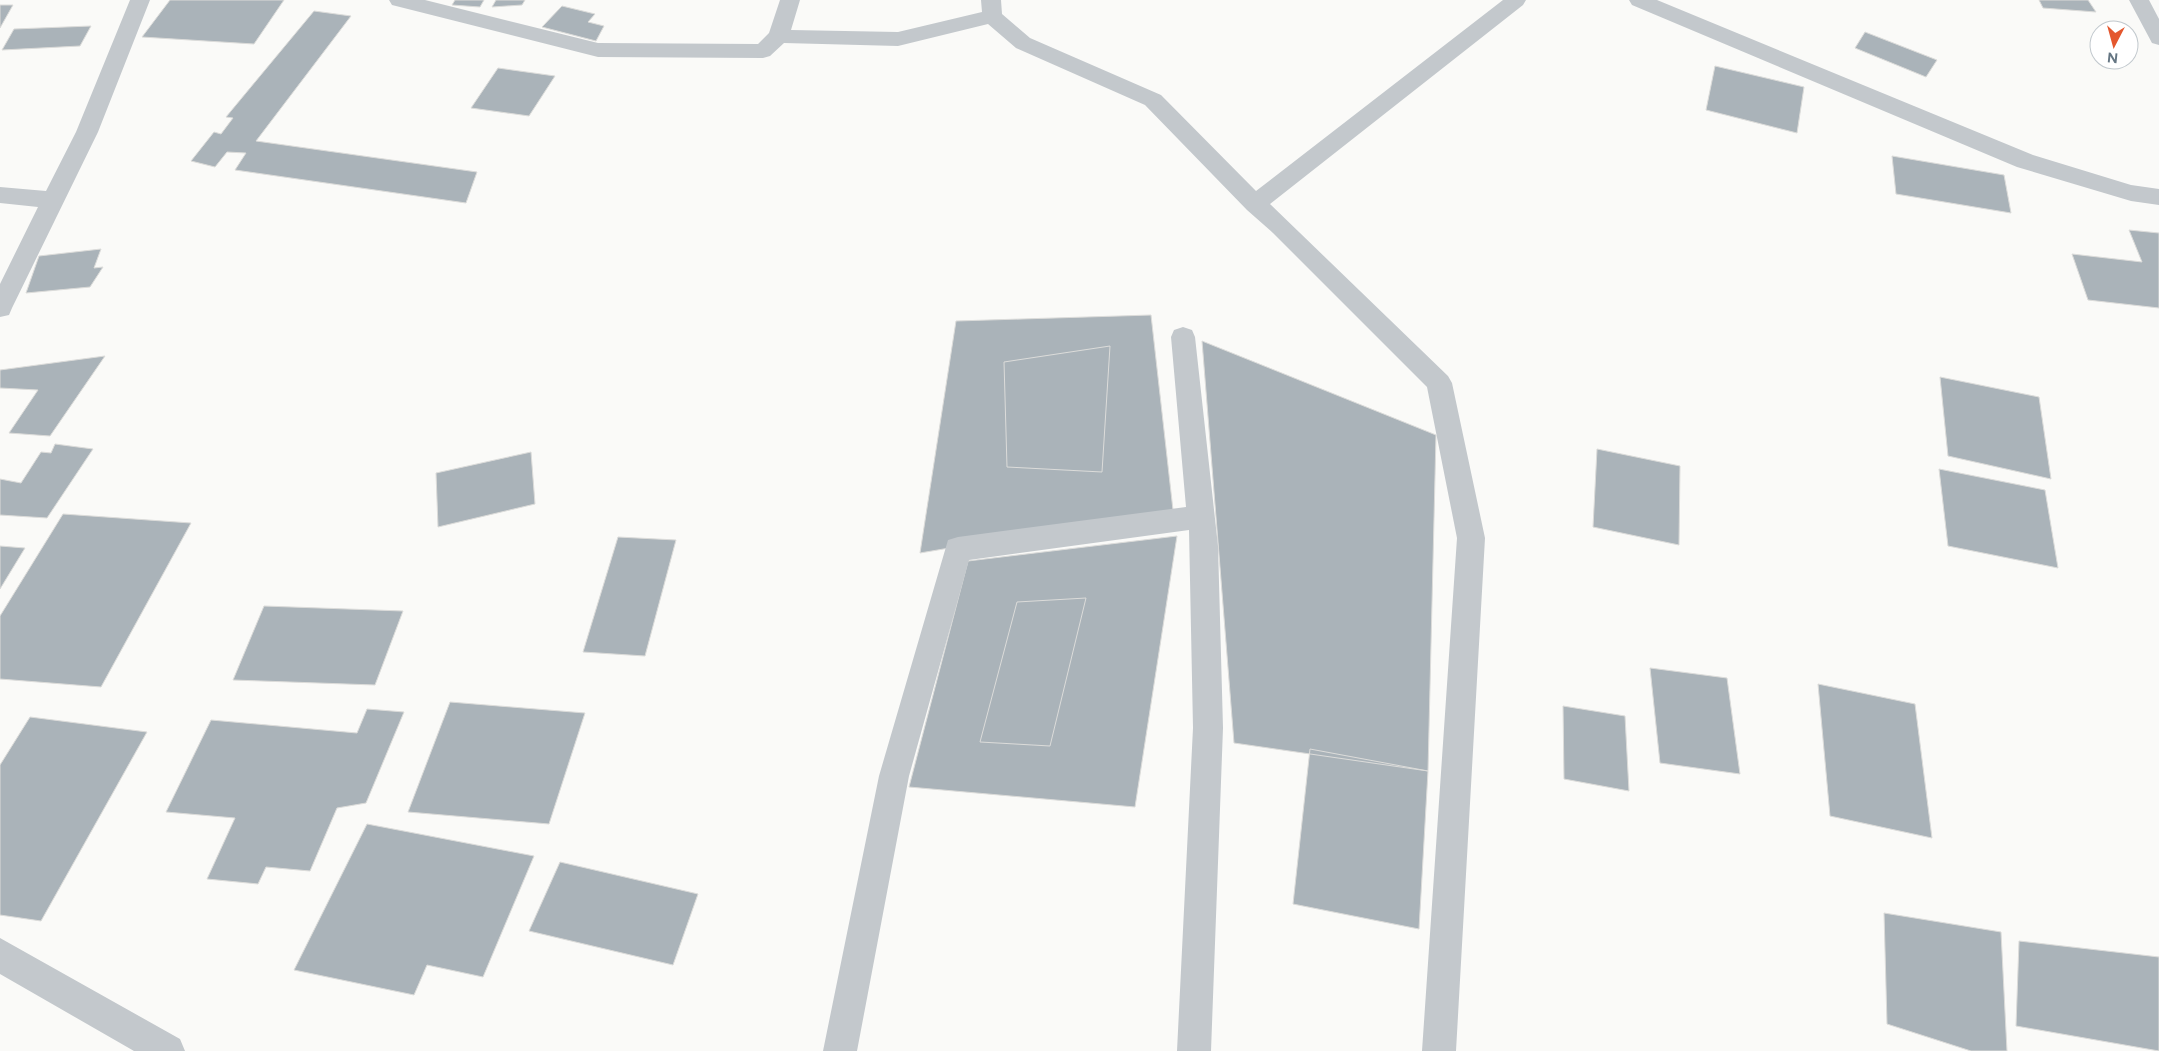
<svg xmlns="http://www.w3.org/2000/svg" width="2159" height="1051" font-family="Figtree,sans-serif">
<style>
.building{fill:#aab3b9;stroke:#dcdcda}
.lines{fill:none;stroke-linecap:round;stroke-linejoin:round}
.minor{fill:#c3c8cc;fill-rule:evenodd}
</style>
<rect width="100%" height="100%" fill="#fafaf8"/>
<path class="building" d="M170,0H284L254,44L142,37Z
M455,0H484L480,7L452,5Z
M496,0H525L522,5L492,7Z
M2039,0H2088L2096,12L2043,8Z
M0,5H13L0,28Z
M562,6L595,14L588,22L604,26L596,41L542,27Z
M314,11L351,16L256,141L477,172L466,203L235,170L246,153L227,152L215,167L191,161L214,132L221,134L233,118L226,117Z
M91,26L80,46L2,50L14,29Z
M1865,32L1937,60L1926,77L1855,48Z
M1715,66L1804,87L1797,133L1706,110Z
M498,68L555,76L529,116L471,108Z
M1892,156L2004,175L2011,213L1896,194Z
M2129,230L2159,233V308L2088,300L2072,254L2142,262Z
M101,249L94,268L103,267L90,287L26,293L39,256Z
M1151,315L1173,510L920,553L956,321Z
M1202,341L1436,435L1428,771L1234,743Z
M1110,346L1102,472L1007,467L1004,362Z
M105,356L50,436L9,433L38,390L0,388V370Z
M1940,377L2039,397L2051,479L1948,456Z
M55,444L93,449L47,518L0,515V479L21,483L41,452L51,453Z
M1597,449L1680,466L1679,545L1593,527Z
M531,452L535,504L438,527L436,473Z
M1939,469L2045,490L2058,568L1948,546Z
M63,514L191,523L101,687L0,679V616Z
M1177,536L1135,807L909,787L968,561Z
M618,537L676,540L645,656L583,652Z
M0,546L25,548L0,589Z
M1086,598L1050,746L980,742L1017,602Z
M264,606L403,611L375,685L233,680Z
M1650,668L1727,678L1740,774L1660,763Z
M1818,684L1915,704L1932,838L1830,816Z
M450,702L585,713L549,824L408,812Z
M1563,706L1625,716L1629,791L1564,779Z
M367,709L404,712L366,803L337,808L310,871L266,867L258,884L207,879L235,818L166,812L211,720L357,733Z
M30,717L147,732L41,921L0,915V765Z
M1310,749L1428,771L1419,929L1293,904Z
M367,824L534,856L483,977L427,965L414,995L294,970Z
M560,862L698,894L673,965L529,931Z
M1884,913L2001,932L2007,1051H1971L1887,1024Z
M2019,941L2159,957V1051L2016,1026Z"/>
<g class="lines">
<path class="minor" d="M130,0H150L98,132L12,308L9,315L0,317V284L38,207L0,203V187L46,191L76,132Z
M389,0H425L598,43L758,44L769,33L780,0H800L791,30L898,32L982,12L981,0H1001L1002,14L1030,38L1161,95L1256,191L1503,0H1526L1523,5L1270,204L1448,376L1452,383L1485,538L1456,1051H1422L1457,538L1427,387L1273,233L1247,210L1145,105L1016,48L988,24L898,46L784,43L770,56L763,58L598,57L392,5Z
M1629,0H1657L2033,155L2131,185L2159,189V205L2131,201L2017,167L1632,5Z
M2129,0H2149L2159,19V45L2152,43Z
M1183,327L1192,330L1195,337L1218,546L1223,728L1211,1051H1177L1193,728L1189,530L969,560L909,776L857,1051H823L879,776L948,540L958,537L1186,507L1171,337L1174,330Z
M0,938L180,1039L185,1051H134L0,974Z"/>
</g>
<g transform="translate(2114 45) rotate(186)"><circle r="24" fill="#ffffff" stroke="#c1c8cd"/>
<path d="M0-4L9 19L0 12L-9 19Z" fill="#e4572e"/>
<text y="-8" font-size="14" font-weight="bold" text-anchor="middle" fill="#657683">N</text>
</g>
</svg>
